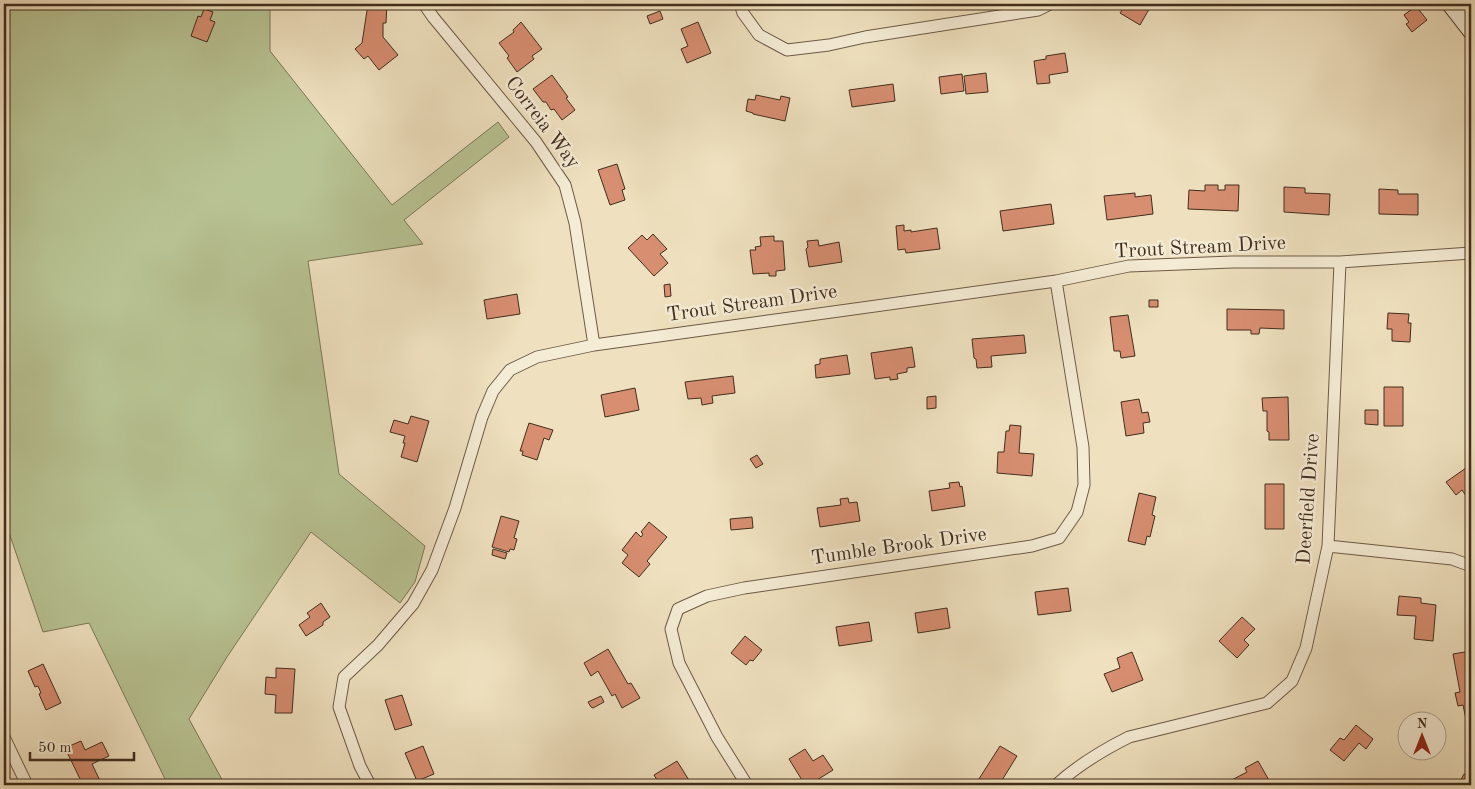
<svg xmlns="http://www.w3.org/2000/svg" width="1475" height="789" font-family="'Old Standard TT',serif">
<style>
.green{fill:#b8c393;stroke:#7c7858}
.building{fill:#d78e71;stroke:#412d1d}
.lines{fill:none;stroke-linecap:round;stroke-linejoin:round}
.street-casing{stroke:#6c5a46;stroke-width:13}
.secondary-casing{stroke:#412d1d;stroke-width:18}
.street{stroke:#f5ecd5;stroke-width:11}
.secondary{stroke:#f5ecd5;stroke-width:16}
.labels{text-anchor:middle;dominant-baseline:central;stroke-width:5;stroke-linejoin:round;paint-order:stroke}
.street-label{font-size:20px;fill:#412d1d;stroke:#f5ecd5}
</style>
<rect width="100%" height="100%" fill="#efe1bf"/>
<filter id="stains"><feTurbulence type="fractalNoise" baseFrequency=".004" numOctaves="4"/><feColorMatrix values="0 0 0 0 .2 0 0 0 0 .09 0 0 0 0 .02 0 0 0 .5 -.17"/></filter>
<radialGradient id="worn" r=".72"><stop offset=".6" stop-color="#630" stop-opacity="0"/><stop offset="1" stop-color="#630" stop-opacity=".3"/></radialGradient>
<path class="green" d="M4,4H270V51L392,205L498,122L509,137L404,220L423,244L308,261L339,474L425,546L415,582L400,603L311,532L227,657L189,719L225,785H168L89,623L43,632L4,518Z"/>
<path class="building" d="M368,4H387L386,23H383V37L398,55L379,70L368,56L364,59L355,49L362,43Z
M1126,4H1152L1140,25L1120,13Z
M1416,6L1427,20L1412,32L1406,24L1409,22L1404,15Z
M204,9L213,12L210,20L215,22L207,42L191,36L198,16L201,17Z
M660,11L663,19L650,24L647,16Z
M521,22L542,49L532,56L534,59L517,72L507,58L509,56L499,43L514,32L513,30Z
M698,22L711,53L687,63L681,49L688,46L681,29Z
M1065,53L1068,72L1049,75L1050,83L1037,84L1034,61L1046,59V56Z
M986,73L988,92L966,94L964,76Z
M962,74L964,91L941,94L939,77Z
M552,75L568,97L566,98L575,110L562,120L554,109L551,110L546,102H543L533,89Z
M893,84L895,101L852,107L849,90Z
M756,95L780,100L781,96L790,98L785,121L753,114V113L746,111L748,99L755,100Z
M617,164L625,189L622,190L625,200L610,205L598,170Z
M1205,185H1218V190H1225V185H1239L1238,211L1188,209L1189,190L1205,191Z
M1284,187L1305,188V193L1330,194L1329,215L1284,212Z
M1379,189L1398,190V194H1418V215L1379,214Z
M1135,193V197L1151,195L1153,214L1107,220L1104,196Z
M1051,204L1054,224L1003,231L1000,211Z
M904,225V231L911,230V232L937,228L940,249L906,253L905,249L898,250L896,226Z
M653,234L667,249L660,254L668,263L654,276L628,248L642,235L647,240Z
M774,236V241H783L785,270L776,271V276H769V273L753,274L750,250H756L755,247L761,246L760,237Z
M818,240L819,246L839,242L842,262L809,267L806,249L808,247L807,241Z
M670,284L671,296L665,297L664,285Z
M517,294L520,314L487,319L484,300Z
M1149,300H1158V307H1149Z
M1227,309L1284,310V329L1260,328L1259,334H1251V330H1227Z
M1388,313L1409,314L1408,323H1411L1410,342L1392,341V329H1387Z
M1128,315L1135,356L1121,358L1120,351H1114L1110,317Z
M1024,335L1026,353L991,356L992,367L977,368L976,359L974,358L972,339Z
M912,347L915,367L907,368V372L897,374L898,379L890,380V377L875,379L871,353Z
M847,355L850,374L816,378L815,365L820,364V359Z
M733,376L735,393L712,396L713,403L702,405L701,398L688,399L685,382Z
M1384,387H1403V426H1384Z
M635,388L639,410L605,417L601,395Z
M936,396V408L927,409V397Z
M1288,397L1289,440H1269V432L1267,431V411H1263L1262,398Z
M1139,399L1142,413L1148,412L1150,422L1143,423L1144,433L1126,436L1121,402Z
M1365,410H1378V425L1365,424Z
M411,416L429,421L417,462L401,457L405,443H403L405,436L390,432L394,420L408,424Z
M529,423L553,430L549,440L544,438L537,460L522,455L523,451H520Z
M1010,425L1021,426L1019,453L1034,454L1032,476L997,473L998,452H1004L1006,431H1009Z
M757,455L763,464L756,468L750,459Z
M1466,468L1471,475V503L1462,490L1456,495L1446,482Z
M959,482L960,487L962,486L965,506L932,511L929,491L950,488L949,483Z
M1265,484H1284V529H1265Z
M1139,493L1156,497L1152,515L1155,516L1150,537L1147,536L1145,545L1128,541Z
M848,498L849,503L857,502L860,521L820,527L817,508L841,505L840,499Z
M501,516L519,521L514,538L517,539L514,550L510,549L509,552L492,547Z
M752,517L753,528L731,530L730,519Z
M649,522L667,537L647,561L650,564L639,577L622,563L628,555L622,550L636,532L641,537L643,534L641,532Z
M493,549L507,553L505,559L492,555Z
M1068,588L1071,611L1038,615L1035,592Z
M1399,596L1421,598V603L1436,605L1433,641L1414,639L1416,616L1397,615Z
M321,603L330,617L323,622V625L306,636L299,625L310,617L307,613Z
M947,608L950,628L918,633L915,613Z
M1242,617L1255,629L1244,640L1249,645L1237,658L1219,641Z
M869,622L872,641L839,646L836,627Z
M745,636L762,650L753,661L750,660L746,665L731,653Z
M608,649L628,684L631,683L640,698L622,708L615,694L612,696L598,671L591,676L584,663Z
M1471,651V723L1467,724L1463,705L1458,706L1455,693L1460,692L1453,654Z
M1132,652L1143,680L1112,692L1104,674L1120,668L1117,658Z
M43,664L61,703L46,710L39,694L41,693L38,686L35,687L28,671Z
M276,668L295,669L292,713H275L276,695L265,694L266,677L276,678Z
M402,695L412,725L395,730L385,700Z
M601,696L604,702L593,708L591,707L588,702Z
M1356,725L1373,739L1366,749L1359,743L1344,761L1330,750L1340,738L1344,740Z
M81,741L85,750L102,742L109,756L92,764L102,785H83L65,748Z
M423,746L434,774L417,781L405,753Z
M1000,746L1017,756L999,785H983L977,782Z
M805,749L813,761L823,755L833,770L809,785H805L789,759Z
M677,761L692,785H668L666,782L660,785L654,775Z
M1258,761L1270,782L1264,785H1227L1226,783L1247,772L1245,768Z
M1464,774L1471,777V785H1458Z"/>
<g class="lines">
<defs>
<path id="street" d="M424,4L433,17L536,142L565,185L575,223L594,345
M740,4L743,13L759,35L787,50L829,45L865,37L1038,10L1050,4
M1328,546L1452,559L1471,566
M4,737L27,785
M370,785L360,766L339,707L344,677L378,645L413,604L432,570L455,508L482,417L493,391L510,370L537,357L594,345L1056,281L1129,266L1232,262H1340L1471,253
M747,785L717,737L679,663L671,629L678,609L707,596L744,588L1032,546L1059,538L1077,512L1084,485L1083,447L1056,281
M1056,785C1077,766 1103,750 1129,737L1267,703L1292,681L1306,648L1328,546L1340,262"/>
<path id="secondary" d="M1450,4L1471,31"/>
</defs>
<use href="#street" class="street-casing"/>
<use href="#secondary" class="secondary-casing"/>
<use href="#street" class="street"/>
<use href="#secondary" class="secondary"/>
</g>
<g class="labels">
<g class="street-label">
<text transform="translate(542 123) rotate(53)">Correia Way</text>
<text transform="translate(1200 248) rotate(-3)">Trout Stream Drive</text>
<text transform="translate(752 304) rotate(-8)">Trout Stream Drive</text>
<text transform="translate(1309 499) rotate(-86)">Deerfield Drive</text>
<text transform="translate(899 547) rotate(-8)">Tumble Brook Drive</text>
</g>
</g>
<rect width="1475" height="789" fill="none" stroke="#efe1bf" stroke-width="20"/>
<rect x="5" y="5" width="1465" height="779" fill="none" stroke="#412d1d" stroke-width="2.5"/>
<rect x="10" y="10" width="1455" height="769" fill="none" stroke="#412d1d"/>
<g transform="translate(1422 736)"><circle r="24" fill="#f5ecd5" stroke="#ada08b"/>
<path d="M0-4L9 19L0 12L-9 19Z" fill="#8f2418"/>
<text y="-8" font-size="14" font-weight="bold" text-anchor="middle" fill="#412d1d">N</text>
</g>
<path d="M30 752v8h104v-8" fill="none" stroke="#412d1d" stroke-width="2.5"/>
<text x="38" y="752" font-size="15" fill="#412d1d" stroke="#f5ecd5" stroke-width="4" paint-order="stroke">50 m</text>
<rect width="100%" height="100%" filter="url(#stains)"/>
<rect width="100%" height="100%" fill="url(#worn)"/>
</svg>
